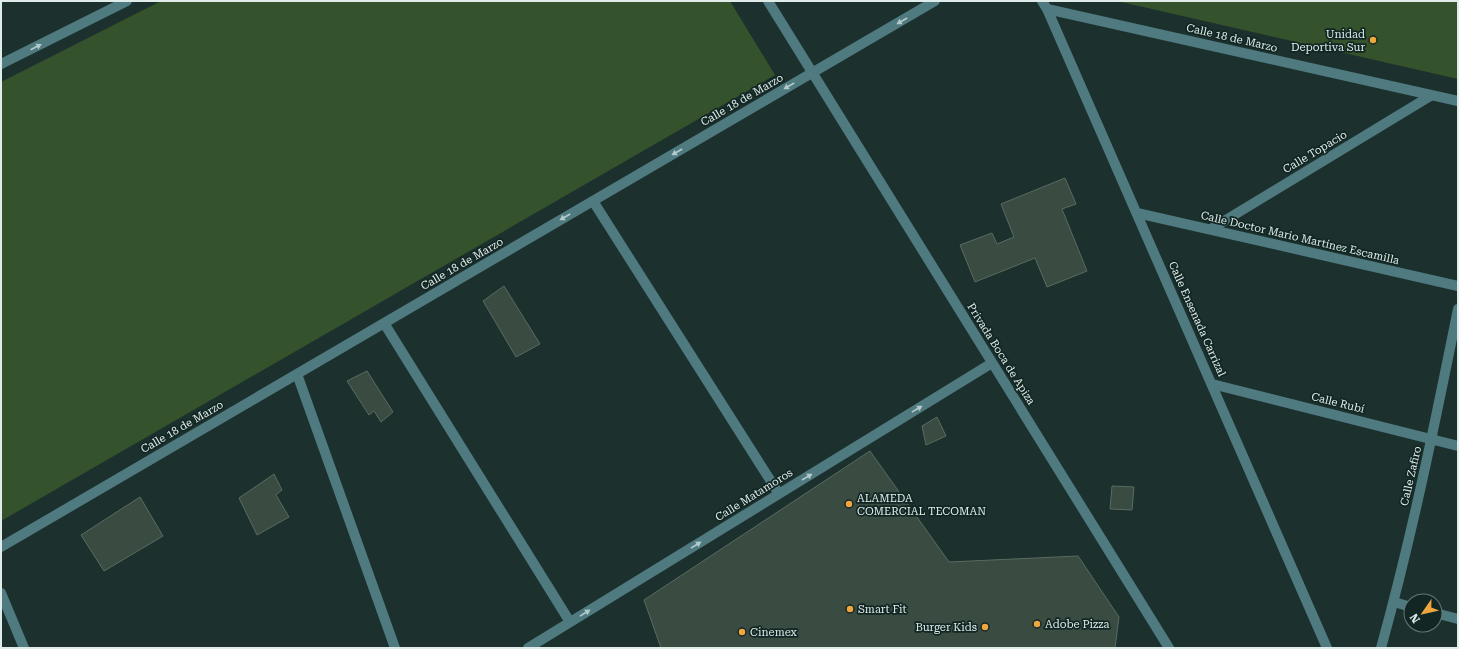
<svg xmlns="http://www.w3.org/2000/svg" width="1459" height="649" font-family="'Roboto Serif',serif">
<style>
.green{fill:#34522b}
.building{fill:#3a4b42;stroke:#596c61}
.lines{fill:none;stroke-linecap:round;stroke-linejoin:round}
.minor{stroke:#4f7b80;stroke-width:10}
.oneway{fill:#b4caca}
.poi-dot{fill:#f0a63e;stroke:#122724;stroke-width:1.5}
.labels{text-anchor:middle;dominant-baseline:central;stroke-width:3.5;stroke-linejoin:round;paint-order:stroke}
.poi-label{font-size:11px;fill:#dfecea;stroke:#122724;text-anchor:start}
.street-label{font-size:11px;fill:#dfecea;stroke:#122724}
</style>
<rect width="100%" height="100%" fill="#1c312e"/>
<path class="green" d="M161,1H730L775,75L1,521V82Z
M1117,1H1458V79Z"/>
<path class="building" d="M1065,178L1076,204L1062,209L1087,271L1047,287L1035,258L975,282L960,245L992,233L997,244L1014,237L1001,204Z
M504,286L540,344L516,357L483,301Z
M367,371L393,412L381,422L374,411L369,415L347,381Z
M937,417L946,436L926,445L922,426Z
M870,451L949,562L1078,556L1119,617L1115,648H661L644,600Z
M274,474L282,490L276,495L289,517L257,535L239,498Z
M1112,486L1134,487L1132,510L1110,509Z
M140,497L163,536L104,571L81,535Z"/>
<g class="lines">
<path class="minor" d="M768,1L1169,648
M1042,1L1047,9L1327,648
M1047,9L1458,101
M1,64L127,1
M593,201L779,494
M1137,213L1458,286
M1211,229L1432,95
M384,323L570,622
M297,374L395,648
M1212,384L1458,446
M1,547L935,1
M1,593L24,648
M1394,602L1411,607
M1435,613L1458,619
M528,648L992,363
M1381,648C1412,536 1435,423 1458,309"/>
</g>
<defs><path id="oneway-solid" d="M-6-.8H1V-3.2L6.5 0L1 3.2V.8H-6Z"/></defs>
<g class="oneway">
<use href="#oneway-solid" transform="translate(902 21) rotate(150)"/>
<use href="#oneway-solid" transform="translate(36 47) rotate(-27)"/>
<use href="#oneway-solid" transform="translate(789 86) rotate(150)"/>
<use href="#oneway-solid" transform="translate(677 152) rotate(150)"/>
<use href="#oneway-solid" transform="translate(565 217) rotate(150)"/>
<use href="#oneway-solid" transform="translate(917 409) rotate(-31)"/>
<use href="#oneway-solid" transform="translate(807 477) rotate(-31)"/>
<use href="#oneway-solid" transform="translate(696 545) rotate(-32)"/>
<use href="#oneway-solid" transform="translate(585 613) rotate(-32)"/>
</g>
<g class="poi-dot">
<circle cx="1373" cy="40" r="4"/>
<circle cx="849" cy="504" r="4"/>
<circle cx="850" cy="609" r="4"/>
<circle cx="1037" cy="624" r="4"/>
<circle cx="985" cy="627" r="4"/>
<circle cx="742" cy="632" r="4"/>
</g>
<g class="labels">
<g class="poi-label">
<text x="1365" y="34" text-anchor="end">Unidad<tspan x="1365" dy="13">Deportiva Sur</tspan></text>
<text x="857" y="498">ALAMEDA<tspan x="857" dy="13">COMERCIAL TECOMAN</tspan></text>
<text x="858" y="609">Smart Fit</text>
<text x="1045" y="624">Adobe Pizza</text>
<text x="977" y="627" text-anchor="end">Burger Kids</text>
<text x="750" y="632">Cinemex</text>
</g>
<g class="street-label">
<text transform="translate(1232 38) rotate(13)">Calle 18 de Marzo</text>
<text transform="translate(742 100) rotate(-30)">Calle 18 de Marzo</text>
<text transform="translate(1315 152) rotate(-31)">Calle Topacio</text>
<text transform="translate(1300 238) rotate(13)">Calle Doctor Mario Martínez Escamilla</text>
<text transform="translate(462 264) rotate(-30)">Calle 18 de Marzo</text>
<text transform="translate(1197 319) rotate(66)">Calle Ensenada Carrizal</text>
<text transform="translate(1001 354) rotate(58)">Privada Boca de Apiza</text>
<text transform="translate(1338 403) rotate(14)">Calle Rubí</text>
<text transform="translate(182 427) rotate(-30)">Calle 18 de Marzo</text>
<text transform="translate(1411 476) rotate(-77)">Calle Zafiro</text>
<text transform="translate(754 495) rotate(-32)">Calle Matamoros</text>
</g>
</g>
<rect width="1459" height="649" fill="none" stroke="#dfecea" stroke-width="4"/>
<g transform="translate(1423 613) rotate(236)"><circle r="19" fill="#122724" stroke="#647673"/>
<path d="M0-3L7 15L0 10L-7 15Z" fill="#f0a63e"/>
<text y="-6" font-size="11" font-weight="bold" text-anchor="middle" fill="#dfecea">N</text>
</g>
</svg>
